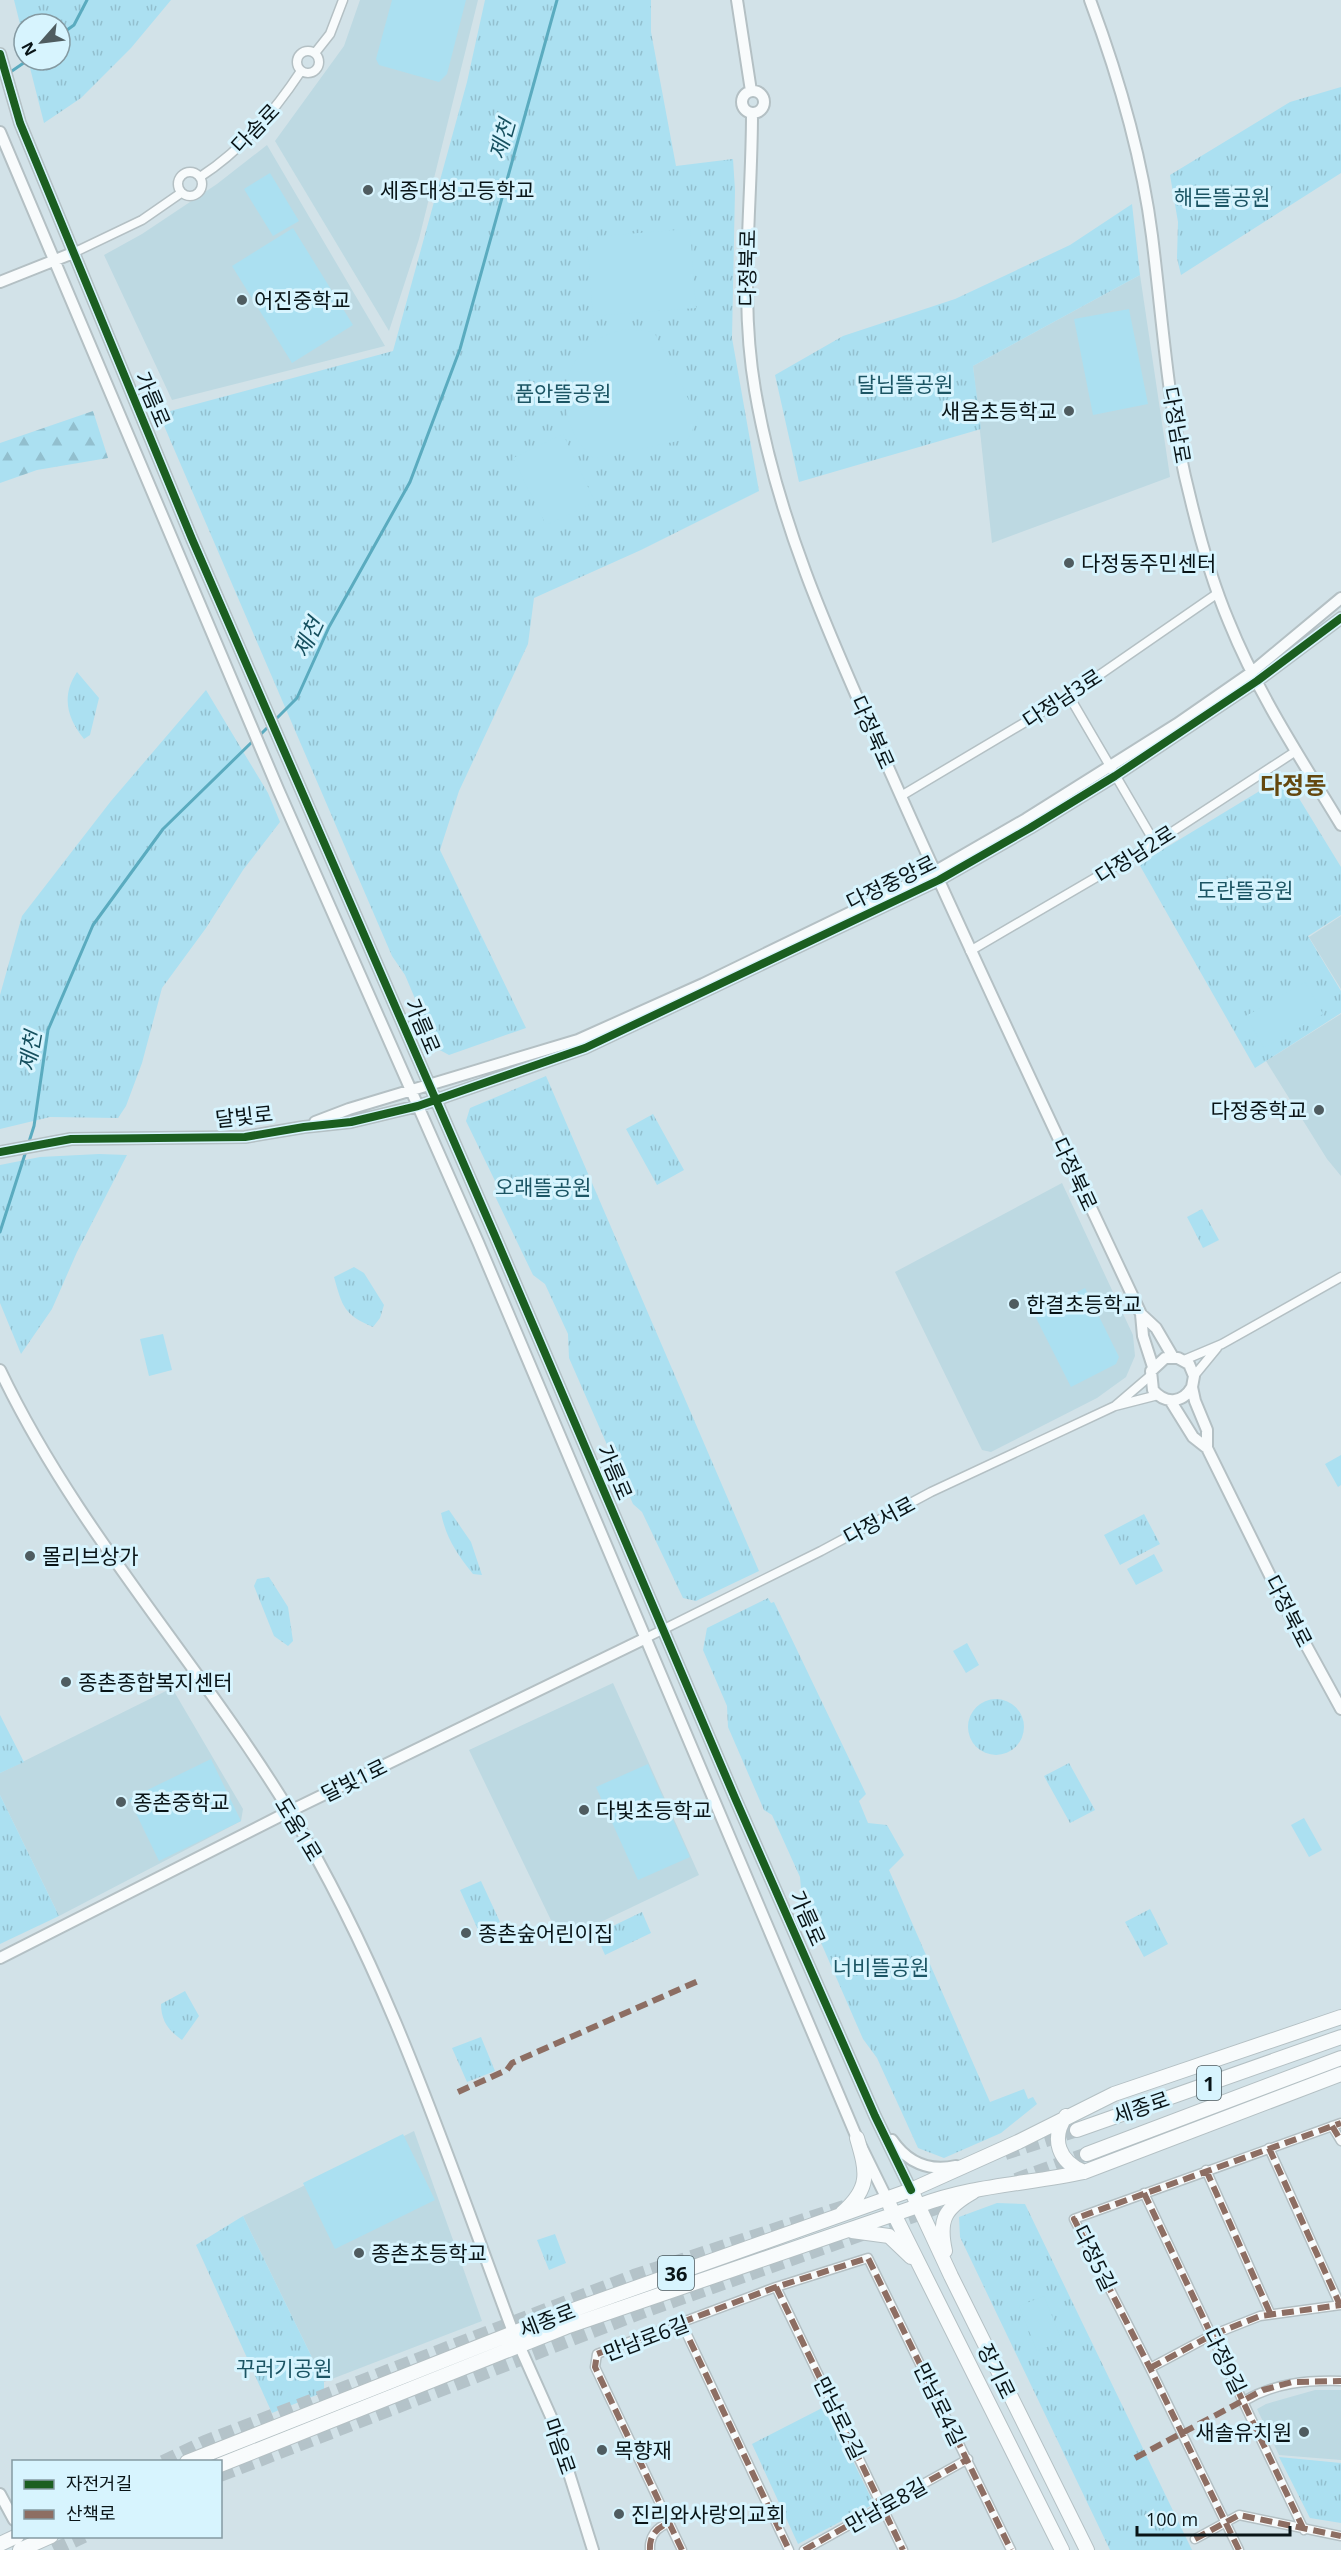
<svg xmlns="http://www.w3.org/2000/svg" width="1341" height="2550" font-family="'Open Sans','Noto Sans KR',sans-serif">
<style>
.built{fill:#bdd9e2}
.grass{fill:url(#grass-tufts)}
.forest{fill:url(#forest-firs)}
.garden{fill:#abe0f1}
.lines{fill:none;stroke-linecap:round;stroke-linejoin:round}
.stream{stroke:#5aabbf;stroke-width:3}
.trunk-tunnel{stroke:#b4c3c9;stroke-width:14;stroke-dasharray:14 7;stroke-linecap:butt}
.minor-casing{stroke:#b4c0c4;stroke-width:11}
.tertiary-casing{stroke:#b4c0c4;stroke-width:14}
.primary-casing{stroke:#b4c0c4;stroke-width:16}
.trunk-casing{stroke:#b4c0c4;stroke-width:16}
.minor{stroke:#f8fbfc;stroke-width:8}
.tertiary{stroke:#f8fbfc;stroke-width:10}
.primary{stroke:#f8fbfc;stroke-width:14}
.trunk{stroke:#f8fbfc;stroke-width:14}
.quiet{stroke:#8d6e63;stroke-width:6;stroke-dasharray:12 6;stroke-linecap:butt}
.cycleway-casing{stroke:#d7f4fe;stroke-width:11}
.cycleway{stroke:#1b5e20;stroke-width:8}
.poi-dot{fill:#4f5c60;stroke:#d7f4fe;stroke-width:2}
.labels{text-anchor:middle;dominant-baseline:central;stroke-width:6;stroke-linejoin:round;paint-order:stroke}
.shield{fill:#d7f4fe;stroke:#47575c;stroke-width:1.5}
.shield-label{font-size:20px;font-weight:bold;fill:#091417}
.street-label{font-size:21px;fill:#091417;stroke:#d7f4fe}
.poi-label{font-size:21px;fill:#091417;stroke:#d7f4fe;text-anchor:start}
.park-label{font-size:21px;fill:#1c5564;stroke:#d7f4fe}
.water-label{font-size:22px;font-style:italic;fill:#16505f;stroke:#d7f4fe}
.quarter-label{font-size:24px;font-weight:bold;fill:#64470e;stroke:#d7f4fe}
</style>
<defs>
<pattern id="grass-tufts" width="24" height="20" patternUnits="userSpaceOnUse" patternTransform="scale(1.5)"><rect width="24" height="20" fill="#abe0f1"/><path d="M3 7l-1-3M5 7V3M7 7l1-3M15 17l-1-3M17 17v-4M19 17l1-3" fill="none" stroke="#92bfce"/></pattern>
<pattern id="forest-firs" width="22" height="20" patternUnits="userSpaceOnUse" patternTransform="scale(1.5)"><rect width="22" height="20" fill="#abe0f1"/><path d="M5 1l3.5 6h-7zM16 11l3.5 6h-7z" fill="#92bfce"/></pattern>
</defs>
<rect width="100%" height="100%" fill="#d2e2e8"/>
<path class="built" d="M360,0H478L419,239L389,331L275,141L344,46Z
M267,145L385,346L172,400L104,255L142,234L217,184Z
M1140,275L1170,477L992,543L973,366Z
M1341,916V989L1309,937Z
M1341,1014V1176L1327,1159L1266,1061Z
M1062,1183L1133,1335L1135,1356L1126,1377L1097,1398L991,1452L982,1450L895,1272Z
M613,1683L699,1875L561,1941L469,1750Z
M172,1688L243,1809L241,1821L59,1916L0,1795V1773Z
M414,2131L482,2321L324,2382L243,2216Z
M1315,2390H1341V2460L1279,2455L1257,2409L1266,2404Z"/>
<path class="grass" d="M14,0H171L131,48L81,98L44,123L28,60H60V24H24V40Z
M485,0H651V32L676,166L733,159L735,190L732,338L759,491L641,550L534,598L528,644L459,791L440,850L526,1028L449,1055L436,1048L405,975L392,956L159,414L393,351L467,82Z
M1341,87V173L1181,275L1177,258L1178,222L1170,175L1290,102Z
M1132,204L1140,275L973,366L981,429L799,482L775,375L843,336L955,299L1070,245Z
M77,672L99,698L90,735L84,739C67,718 61,696 77,672Z
M206,690L268,793L280,822L243,870L206,928L162,988L142,1063L126,1106L118,1118L50,1117L0,1129V995L22,916L111,801Z
M1276,781L1289,782L1341,867V915L1308,936L1341,991V1013L1255,1068L1139,864Z
M546,1076L759,1571L696,1601L683,1598L642,1512L633,1504L569,1358L568,1334L545,1284L533,1275L495,1196L496,1183L466,1121L470,1108Z
M653,1114L684,1170L657,1185L626,1129Z
M99,1154L127,1155L77,1252L52,1309L21,1354L0,1303V1165L40,1157Z
M1202,1209L1219,1240L1203,1248L1187,1217Z
M354,1267L364,1273L384,1305L380,1318L373,1327C344,1315 342,1306 334,1277Z
M449,1510L471,1542L482,1575L473,1574C457,1554 446,1538 441,1513Z
M1144,1514L1160,1544L1120,1565L1104,1535Z
M269,1577L288,1607L293,1641L288,1646L274,1636L254,1586L257,1579Z
M768,1598L771,1603L774,1602L866,1794L859,1801L868,1823L887,1825L904,1855L889,1870L990,2102L1024,2089L1028,2099L1033,2097L1037,2104L1001,2133L944,2158L918,2148L877,2058L863,2039L802,1899L800,1877L772,1815L764,1810L728,1727L727,1706L703,1650L707,1628Z
M968 1727a28 28 0 1 1 56 0a28 28 0 1 1-56 0Z
M0,1715L24,1762L0,1773Z
M1069,1763L1095,1810L1070,1823L1044,1776Z
M0,1795L59,1916L0,1944Z
M481,1881L500,1922L479,1932L460,1890Z
M1150,1909L1168,1944L1144,1957L1125,1922Z
M642,1912L651,1933L605,1955L596,1934Z
M185,1991L199,2016L182,2040C169,2031 161,2021 161,2004Z
M481,2037L495,2071L467,2082L452,2048Z
M997,2203L1025,2204L1192,2550H1110L960,2237L959,2217Z
M243,2216L324,2382V2392L272,2413L196,2245Z
M555,2234L566,2263L549,2270L537,2240Z
M826,2406L874,2504L798,2544L752,2444Z
M1279,2457L1341,2463V2523L1310,2518Z"/>
<path class="forest" d="M93,411L108,458L37,470L0,483V443Z"/>
<path class="garden" d="M392,0H466L447,74L439,82L379,65L376,59Z
M270,173L299,221L273,236L244,189Z
M293,228L353,325L292,363L232,266Z
M690,229L696,308L593,316L587,237Z
M1129,309L1148,404L1093,415L1074,319Z
M626,329L654,332L698,418L688,439L593,458C546,414 559,342 626,329Z
M563,434L595,502L546,525L513,458Z
M1305,982L1323,1014L1264,1048L1246,1016Z
M1085,1288L1119,1357L1116,1364L1071,1387L1034,1314Z
M163,1334L172,1370L149,1376L140,1339Z
M1341,1455V1485L1338,1487L1325,1464Z
M1154,1554L1163,1571L1136,1585L1127,1569Z
M967,1643L979,1665L966,1673L953,1651Z
M211,1759L241,1821L159,1861L129,1799Z
M648,1764L690,1857L638,1880L596,1787Z
M1304,1818L1322,1850L1309,1857L1291,1825Z
M403,2134L435,2200L335,2249L303,2183Z
M1044,2296L1062,2341L1037,2351L1019,2306Z"/>
<g class="lines">
<path class="stream" d="M60,35L74,25L87,0
M9,73L28,60
M274,721L297,698L329,627L410,482L460,349L557,0
M259,736L269,726
M28,1145L34,1126L48,1030L93,925L163,829L254,740
M0,1232L26,1151"/>
<path class="trunk-tunnel" d="M1005,2153L1077,2130
M1016,2180L1087,2154
M163,2462L205,2442L634,2276L853,2204
M220,2475L647,2310L961,2199
M54,2550L84,2536"/>
<defs>
<path id="minor" d="M297 62a11 11 0 1 1 22 0a11 11 0 1 1-22 0Z
M315,53L330,34L343,0
M178 184a12 12 0 1 1 24 0a12 12 0 1 1-24 0Z
M200,177C242,150 274,112 301,71
M73,253L142,220L181,193
M1069,696L1155,843
M901,796L1069,696L1218,593
M970,951L1155,843L1296,751
M1184,1360L1222,1344L1341,1277
M1194,1376L1217,1348
M1115,1406L1150,1376
M646,1638L821,1551L931,1492L1115,1406L1158,1395
M1332,2126L1341,2141
M1269,2148L1340,2305
M1206,2170L1270,2313
M1144,2193L1304,2530
M776,2287L903,2550
M682,2324L789,2550
M1150,2368L1212,2335L1260,2316L1341,2305
M1244,2401C1275,2383 1306,2380 1341,2381
M1195,2539L1239,2515L1341,2536
M650,2550C649,2536 657,2527 669,2523
M682,2550L595,2367L597,2354L776,2287L868,2258L1011,2550
M804,2550L968,2459
M1239,2550L1150,2368L1074,2219L1341,2123"/>
<path id="tertiary" d="M737,0L751,91
M1090,0C1118,75 1142,157 1152,236C1163,323 1168,412 1190,497C1200,539 1212,582 1229,622C1258,694 1301,759 1341,825
M0,54L20,123L192,539L495,1236L735,1798L875,2116L911,2190
M742 102a11 11 0 1 1 22 0a11 11 0 1 1-22 0Z
M752,114C752,206 739,297 755,390C778,527 836,650 892,776C972,957 1057,1135 1141,1314L1143,1336L1153,1367
M0,132L278,789L478,1242L857,2138L887,2199
M0,282L73,253
M315,1122L349,1109L578,1040L703,984L934,872L1026,819L1177,724L1252,672L1341,598
M0,1152L71,1139L245,1137L304,1127L351,1122L418,1106L585,1048L939,880L1030,828L1115,776L1257,681L1341,618
M1141,1314L1156,1328L1173,1357
M0,1370C76,1530 198,1661 290,1812C388,1973 447,2156 513,2332
M1192,1387C1182,1404 1165,1404 1153,1390L1151,1371L1165,1358H1178L1189,1364L1194,1376L1192,1387L1195,1401L1207,1430V1448L1289,1614L1341,1709
M1170,1400L1193,1437L1207,1448
M0,1958L290,1811L646,1638
M892,2140C907,2162 929,2172 956,2166
M519,2345L552,2419L593,2550
M0,2494L14,2520"/>
<path id="primary" d="M890,2206L1062,2550
M842,2213C871,2188 867,2172 857,2138
M852,2231L889,2236L911,2257
M945,2251C938,2219 945,2208 973,2192
M187,2462L556,2316L911,2190L951,2276L1087,2550
M220,2465L566,2327L918,2206
M0,2544L17,2536
M20,2550L51,2536"/>
<path id="trunk" d="M1066,2116C1050,2139 1059,2162 1084,2172
M1077,2130L1341,2037
M1087,2154L1341,2058
M911,2190L1018,2142L1114,2094L1341,2017
M918,2206C972,2185 1029,2184 1084,2172L1341,2074"/>
</defs>
<use href="#minor" class="minor-casing"/>
<use href="#tertiary" class="tertiary-casing"/>
<use href="#primary" class="primary-casing"/>
<use href="#trunk" class="trunk-casing"/>
<use href="#minor" class="minor"/>
<use href="#tertiary" class="tertiary"/>
<use href="#primary" class="primary"/>
<use href="#trunk" class="trunk"/>
<path class="quiet" d="M458,2092L507,2070L512,2063L698,1981
M1332,2126L1341,2141
M1269,2148L1340,2305
M1206,2170L1270,2313
M1144,2193L1304,2530
M776,2287L903,2550
M682,2324L789,2550
M1150,2368L1212,2335L1260,2316L1341,2305
M1135,2458L1263,2390L1292,2382L1341,2381
M1195,2539L1239,2515L1341,2536
M650,2550C649,2536 657,2527 669,2523
M682,2550L595,2367L597,2354L776,2287L868,2258L1011,2550
M804,2550L968,2459
M1239,2550L1150,2368L1074,2219L1341,2123"/>
<defs>
<path id="cycleway" d="M0,54L20,123L192,539L495,1236L735,1798L875,2116L911,2190
M0,1152L71,1139L245,1137L304,1127L351,1122L418,1106L585,1048L939,880L1030,828L1115,776L1257,681L1341,618"/>
</defs>
<use href="#cycleway" class="cycleway-casing"/>
<use href="#cycleway" class="cycleway"/>
</g>
<g class="poi-dot">
<circle cx="368" cy="190" r="6"/>
<circle cx="242" cy="300" r="6"/>
<circle cx="1069" cy="411" r="6"/>
<circle cx="1069" cy="563" r="6"/>
<circle cx="1319" cy="1110" r="6"/>
<circle cx="1014" cy="1304" r="6"/>
<circle cx="30" cy="1556" r="6"/>
<circle cx="66" cy="1682" r="6"/>
<circle cx="121" cy="1802" r="6"/>
<circle cx="584" cy="1810" r="6"/>
<circle cx="466" cy="1933" r="6"/>
<circle cx="359" cy="2253" r="6"/>
<circle cx="1304" cy="2432" r="6"/>
<circle cx="602" cy="2450" r="6"/>
<circle cx="619" cy="2514" r="6"/>
</g>
<g class="labels">
<g class="shield">
<rect x="1197" y="2066" width="24" height="34" rx="4.5"/>
<rect x="658" y="2256" width="36" height="34" rx="4.5"/>
</g>
<g class="shield-label">
<text x="1209" y="2083">1</text>
<text x="676" y="2273">36</text>
</g>
<g class="street-label">
<text transform="translate(255 128) rotate(-46)">다솜로</text>
<text transform="translate(747 268) rotate(-89)">다정북로</text>
<text transform="translate(153 399) rotate(67)">가름로</text>
<text transform="translate(1177 425) rotate(80)">다정남로</text>
<text transform="translate(1062 698) rotate(-33)">다정남3로</text>
<text transform="translate(873 732) rotate(66)">다정북로</text>
<text transform="translate(1135 854) rotate(-32)">다정남2로</text>
<text transform="translate(891 882) rotate(-26)">다정중앙로</text>
<text transform="translate(423 1026) rotate(67)">가름로</text>
<text transform="translate(244 1116) rotate(-6)">달빛로</text>
<text transform="translate(1075 1174) rotate(65)">다정북로</text>
<text transform="translate(615 1472) rotate(67)">가름로</text>
<text transform="translate(879 1520) rotate(-28)">다정서로</text>
<text transform="translate(1289 1611) rotate(63)">다정북로</text>
<text transform="translate(354 1780) rotate(-26)">달빛1로</text>
<text transform="translate(299 1829) rotate(59)">도움1로</text>
<text transform="translate(808 1918) rotate(66)">가름로</text>
<text transform="translate(1141 2107) rotate(-19)">세종로</text>
<text transform="translate(1095 2258) rotate(64)">다정5길</text>
<text transform="translate(547 2320) rotate(-21)">세종로</text>
<text transform="translate(646 2338) rotate(-21)">만남로6길</text>
<text transform="translate(1225 2361) rotate(64)">다정9길</text>
<text transform="translate(997 2371) rotate(64)">장기로</text>
<text transform="translate(940 2404) rotate(64)">만남로4길</text>
<text transform="translate(840 2418) rotate(64)">만남로2길</text>
<text transform="translate(560 2446) rotate(71)">마음로</text>
<text transform="translate(886 2505) rotate(-29)">만남로8길</text>
</g>
<g class="poi-label">
<text x="380" y="190">세종대성고등학교</text>
<text x="254" y="300">어진중학교</text>
<text x="1057" y="411" text-anchor="end">새움초등학교</text>
<text x="1081" y="563">다정동주민센터</text>
<text x="1307" y="1110" text-anchor="end">다정중학교</text>
<text x="1026" y="1304">한결초등학교</text>
<text x="42" y="1556">몰리브상가</text>
<text x="78" y="1682">종촌종합복지센터</text>
<text x="133" y="1802">종촌중학교</text>
<text x="596" y="1810">다빛초등학교</text>
<text x="478" y="1933">종촌숲어린이집</text>
<text x="371" y="2253">종촌초등학교</text>
<text x="1292" y="2432" text-anchor="end">새솔유치원</text>
<text x="614" y="2450">목향재</text>
<text x="631" y="2514">진리와사랑의교회</text>
</g>
<g class="park-label">
<text x="1222" y="197">해든뜰공원</text>
<text x="905" y="384">달님뜰공원</text>
<text x="563" y="393">품안뜰공원</text>
<text x="1245" y="890">도란뜰공원</text>
<text x="543" y="1187">오래뜰공원</text>
<text x="881" y="1967">너비뜰공원</text>
<text x="284" y="2368">꾸러기공원</text>
</g>
<g class="water-label">
<text transform="translate(501 139) rotate(-74)">제천</text>
<text transform="translate(307 637) rotate(-65)">제천</text>
<text transform="translate(29 1051) rotate(-80)">제천</text>
</g>
<g class="quarter-label">
<text x="1293" y="784">다정동</text>
</g>
</g>
<rect x="12" y="2460" width="210" height="78" fill="#d7f4fe" stroke="#859aa2" stroke-width="1.5"/>
<rect x="24" y="2480" width="30" height="9" fill="#1b5e20" stroke="#859aa2" stroke-width="1.5"/>
<text x="66" y="2490" font-size="18" fill="#091417">자전거길</text>
<rect x="24" y="2510" width="30" height="9" fill="#8d6e63" stroke="#859aa2" stroke-width="1.5"/>
<text x="66" y="2520" font-size="18" fill="#091417">산책로</text>
<g transform="translate(42 42) rotate(242)"><circle r="28" fill="#d7f4fe" stroke="#859aa2" stroke-width="1.5"/>
<path d="M0-4.5L10 22L0 15L-10 22Z" fill="#4f5c60"/>
<text y="-9" font-size="16" font-weight="bold" text-anchor="middle" fill="#091417">N</text>
</g>
<path d="M1137 2526v9h153v-9" fill="none" stroke="#091417" stroke-width="3"/>
<text x="1146" y="2526" font-size="18" fill="#091417" stroke="#d7f4fe" stroke-width="4.5" paint-order="stroke">100 m</text>
</svg>
